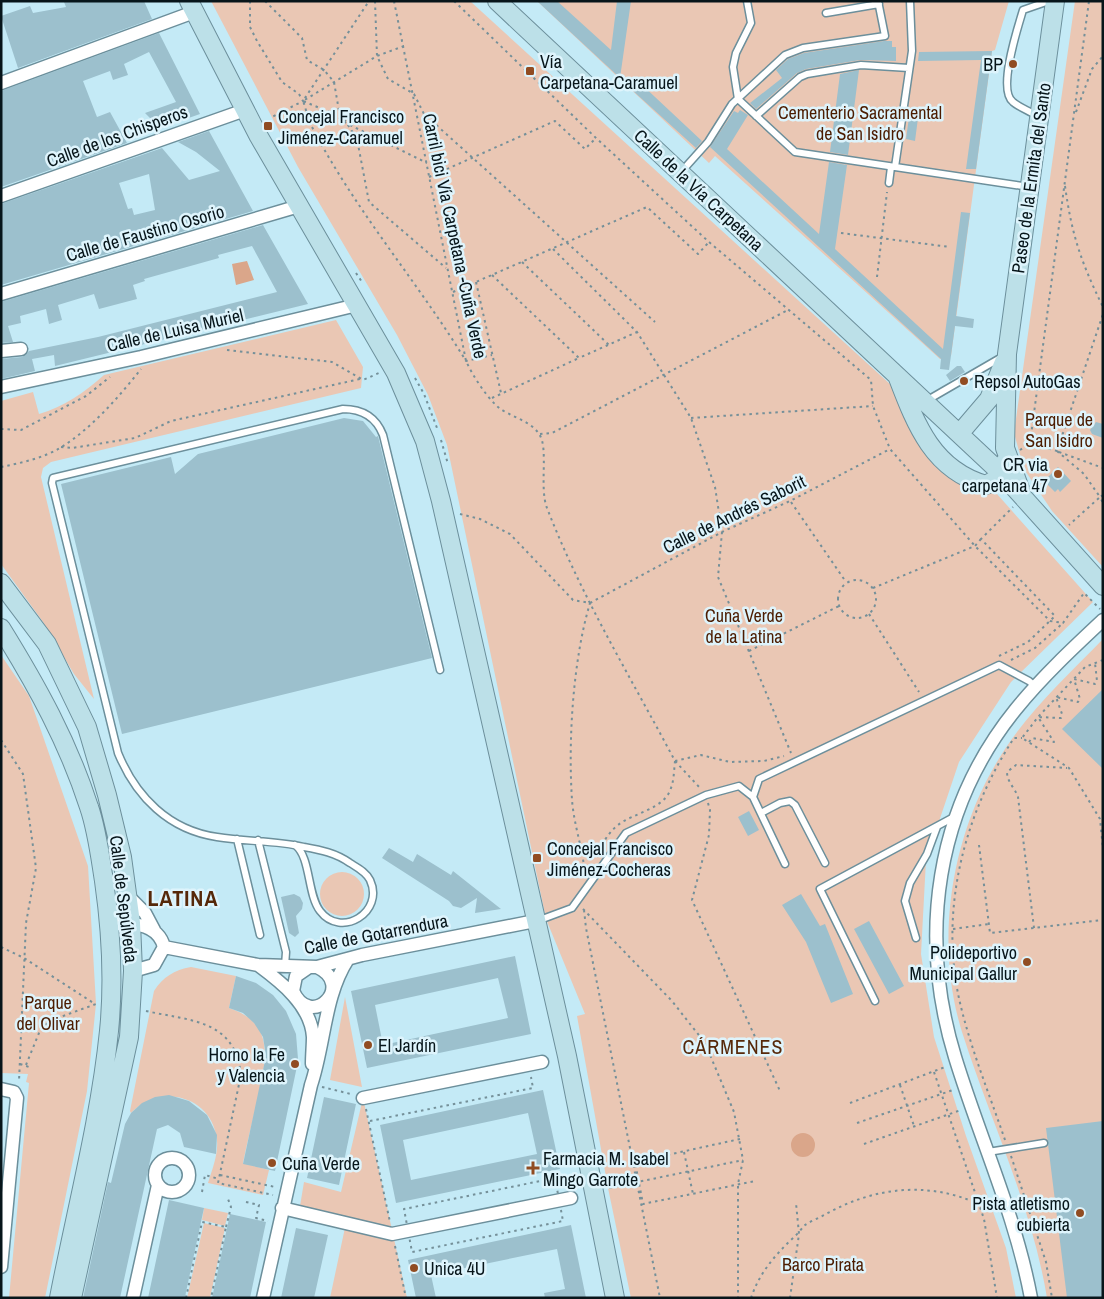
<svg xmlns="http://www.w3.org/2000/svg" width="1104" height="1299" font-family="'Archivo Narrow',sans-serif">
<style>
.green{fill:#eac7b4}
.water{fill:#daa68a}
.building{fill:#9cc0cd;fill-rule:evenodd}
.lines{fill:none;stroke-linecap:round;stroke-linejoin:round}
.lane-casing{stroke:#6c8f9b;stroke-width:9}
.street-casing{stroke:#6c8f9b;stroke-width:15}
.secondary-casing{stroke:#6c8f9b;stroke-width:20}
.path{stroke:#759099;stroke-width:2;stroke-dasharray:2.5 4;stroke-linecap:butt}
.lane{stroke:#fff;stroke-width:6}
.street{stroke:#fff;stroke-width:12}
.secondary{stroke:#bce0e8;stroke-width:18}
.poi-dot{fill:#914c22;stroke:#def4fc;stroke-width:2}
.labels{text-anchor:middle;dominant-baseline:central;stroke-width:5;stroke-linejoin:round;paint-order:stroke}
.poi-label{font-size:18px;fill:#07151a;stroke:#def4fc;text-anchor:start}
.park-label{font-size:18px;fill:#4c1c00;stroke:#def4fc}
.street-label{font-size:18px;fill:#07151a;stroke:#def4fc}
.quarter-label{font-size:20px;letter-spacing:1px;fill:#562809;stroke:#def4fc}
.district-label{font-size:22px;font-weight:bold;letter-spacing:1px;fill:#562809;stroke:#def4fc}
</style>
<rect width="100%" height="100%" fill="#c4eaf6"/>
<path class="green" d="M211,1H470L891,385L910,430L960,483L997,494L1093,602L1011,682L959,762L926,860L921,954L934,1037L966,1136L1006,1248L1016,1298H631L608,1188L577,1016L585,1014L546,919L447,445L428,395L397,335L298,167Z
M537,1H1009L995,50L992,51L951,356L940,359L715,156L709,163Z
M1075,1H1103V567L1052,511L1024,469L1014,433Z
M336,320L363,367L361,388L51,462L43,468L41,477L94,699L74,674L43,622L1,564V401L33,392L39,414C64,407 85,392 104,375Z
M1103,639V1298H1047C1032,1206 990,1120 962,1032C933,939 952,829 1005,749C1032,708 1069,674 1103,639Z
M1,655L29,696L88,866L96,1004L87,1091L45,1298H9L29,1083L26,1082L28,1074L1,1073Z
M320 894a22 22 0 1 1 44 0a22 22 0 1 1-44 0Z
M191,967L236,976L229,1008C278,1024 265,1063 257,1102C252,1123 247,1143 243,1163L269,1170L263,1195L208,1183C213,1167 220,1150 216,1134C207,1093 157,1085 131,1113L130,1111L154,991C163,977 174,970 191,967Z
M345,997L362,1087L330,1080Z
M363,1098L407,1298H330L346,1223L299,1212L304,1182L341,1192Z
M204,1208L228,1213L225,1226L202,1220Z
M204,1223L225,1228L210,1298H187Z"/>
<path class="water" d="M247,261L254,280L236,285L232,264Z
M791 1145a12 12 0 1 1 24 0a12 12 0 1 1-24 0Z"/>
<path class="building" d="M71,1H144L152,19L18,68L1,16L30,6L33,13L66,7L64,2Z
M537,1H557L611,50L617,1H631L620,78Z
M159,33L200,114L160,128L145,113L176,102L149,52L124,64L128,75L113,80L110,71L83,81L97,117L110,112L127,143L1,187V91Z
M884,41H892V47H896V61L860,60L806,69L797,73L756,109L750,103L782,78L776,70L788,59L804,53Z
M992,51L976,169H966L981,60L918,61L919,52Z
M859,70L848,155L830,152L840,74Z
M639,82L702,141L696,148L632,90Z
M740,110L748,115L727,149L819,234L829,162L847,165L835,249L943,349L961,212L970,213L956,316L974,319L973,328L955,326L949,370L940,369L941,359L710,147L734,111L738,113Z
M909,117L918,118L915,141L906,139Z
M209,131L253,211L1,285V204L162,148L189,180L220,171L196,152L178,142ZM149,174L155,210L134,215L132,208L128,209L119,183Z
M263,225L308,304L55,366L54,355L32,359L35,371L1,379V359L22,357L29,351L98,337L277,292L252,246L218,255L219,258L144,279L145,281L133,285L137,299L99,309L94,294L58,305L62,320L49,324L46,309L20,316L21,323L8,326L13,342L1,343V302Z
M957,366H961L965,372L950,381L946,375Z
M344,418L363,421L376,437L378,436L432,658L122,734L61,484L171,457L175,474L198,454Z
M1096,422L1103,424V438L1092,434L1090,430Z
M1058,467L1071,481L1060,492L1058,489L1055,492L1044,481Z
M1103,689V769L1062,729Z
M749,811L759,830L748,836L738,817Z
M389,848L413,862L417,854L451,875L453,871L501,909L475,913L477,898L461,908L453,906L449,901L382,858Z
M294,894L300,897L303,903L302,909L296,916L299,933L295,937L289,933L281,897Z
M801,894L820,926L825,924L853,994L831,1003L806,942L782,905Z
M869,921L904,986L889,994L854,929Z
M515,956L531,1034L367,1068L351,991ZM498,978L508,1018L383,1045L375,1005Z
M236,976L256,983L273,995L286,1011L296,1034L298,1059L296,1071L275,1171L243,1164L266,1056L263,1037L254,1023L243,1013L229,1008Z
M543,1090L560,1169L396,1203L380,1125ZM528,1113L537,1154L411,1180L403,1140Z
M169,1095L189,1101L207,1115L217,1135L216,1154L184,1147L180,1133L168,1125L157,1129L120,1298H83L108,1182L111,1183L125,1124L131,1113L142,1103L155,1097Z
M324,1097L356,1104L339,1185L307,1178Z
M1103,1121V1298H1067L1046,1128Z
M169,1200L204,1208L186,1292L185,1298H148Z
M230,1214L266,1222L250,1298H212Z
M571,1225L586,1298H545L544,1293L565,1289L557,1249L431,1275L436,1298H416L408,1260Z
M296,1228L328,1235L314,1298H281Z"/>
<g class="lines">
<defs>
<path id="lane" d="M747,1L751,23L736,53L733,67L738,99L795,152L1029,187
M826,13L879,4
M756,116L800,77L807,74L861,65L909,68
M1037,116C1030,111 1020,108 1013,102C997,90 1018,27 1023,10L1049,1
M895,167L912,51L910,1
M682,171L708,142L732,104L785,55L803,48L885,36L878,1
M889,183L891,167
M926,401L1002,357
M761,813L780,803L790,801L795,805L825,863
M237,839L260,935
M258,840L286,952L285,966
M295,845C311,857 307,894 320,911C341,939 385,912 370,880C366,872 358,868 350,863C336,853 321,850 304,847C275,840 246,842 217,837C169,830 136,797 118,753L52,483L53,478L343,409C362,409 376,417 383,435L440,670
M785,864L753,797L759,779L999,665L1029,681L1036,687
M537,921L572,908L626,833L706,795L739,786L753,797
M916,938L905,901L910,883L927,854L937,827
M875,1001L820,889L954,817
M988,1152L1044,1143"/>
<path id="street" d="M1,83L194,12
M1,196L245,110
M1,294L299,206
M1,351L21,349
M1,387L141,357L357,305
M128,896L145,913L154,930
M110,925C131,922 158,923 164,947L154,965L133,971
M164,947L258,965L317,967L362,955L535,921
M258,965C281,982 311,1005 313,1037C313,1045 312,1055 312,1064
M309,967L296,976L293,991C311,1031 356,985 317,967
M1,1089L14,1092L17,1098L1,1267
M363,1098L542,1062
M155 1175a17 17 0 1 1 34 0a17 17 0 1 1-34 0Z
M282,1208L392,1234L571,1198
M133,1298L158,1185
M263,1298L311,1085C325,1043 324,996 348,959
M1031,1298C1015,1213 980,1139 955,1057C918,936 935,809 1016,709C1042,677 1073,648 1103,620"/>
<path id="secondary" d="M189,1L258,135L396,373L425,441L441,501L567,1056L615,1298
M497,1L1003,475L1103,586
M898,378C916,425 933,470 986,485L1003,475L1004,463
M960,433L989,399L1004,362
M1020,489L1005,448L1007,354L1055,1
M1,583L47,644L87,727L107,795L122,857L131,923L133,971L129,1037L72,1298
M1,628C37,686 68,742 89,807C97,830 100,856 104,881C111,930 114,981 109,1031C100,1120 76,1210 59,1298"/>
</defs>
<use href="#lane" class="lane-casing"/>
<use href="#street" class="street-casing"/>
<use href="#secondary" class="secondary-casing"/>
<path class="path" d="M250,1V27L257,41L282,82L299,94L303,101L272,117
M265,1L302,38L307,60L324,70L334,82L339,111L357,139L369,202L446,268
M375,1L377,56L388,79L414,94L424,114L655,322
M394,1L466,361C473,376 485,395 498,407C510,417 530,420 539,434C549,447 539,488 547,508C581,596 631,678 675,761L700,788
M454,1L596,138L709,242L871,380L873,406L890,449L975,546L1050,621L1063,623L1084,593L1100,609
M404,46L377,56L303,101C306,109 308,119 312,127C355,210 417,281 466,361L492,355
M1076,112L1092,69L1103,56
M346,123L334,114L303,101L369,1
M350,125L427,163
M429,177L555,121L585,149L595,139
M1065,186C1072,236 1081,262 1103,307
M841,233L950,247
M553,249L637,332L691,418L715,487L722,532L718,577L791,753
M522,262L609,345
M356,273L362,282
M492,275L579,358L637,332
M877,277L887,192
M476,282L501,393
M453,292L647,207L698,254L709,242
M227,350L332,362L363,380L379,373
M415,378L424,394L437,428
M492,398L579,358
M691,418L873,406
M1,429L21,430L86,396L110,377
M540,434L552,433L788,310
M441,440L448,464
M1030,443L1057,451L1103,314
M61,447L72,448L135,438L171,421L360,379
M1020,450L1030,443L1089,1
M1057,451L1084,474L1100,497L1069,525
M1059,452L1103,468
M1,467C21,463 43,458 60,448C91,429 118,398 141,369
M1103,495L1100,497L1103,503
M791,502L846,582
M460,514L480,519L510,534L573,600L590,603
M838 599a19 19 0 1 1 38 0a19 19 0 1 1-38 0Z
M873,588L975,546L981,539
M590,603L722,532L790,501L890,449
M869,614L919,692
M749,651L839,606
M999,656L1028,642L1055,616L981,539L1013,507
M1011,660L1035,648L1063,623
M1103,660L1085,667L1038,717L1022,738L1069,768L1100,819L1103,849
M1,740L23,774L36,868L26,923L19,1081
M1029,742L1032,738L1054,742L1038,717L1061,718L1062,714L1056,697L1078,702L1080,699L1074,679L1095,684L1097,681L1095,663
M675,761L701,755L730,762L764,761L784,756
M708,803L710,810L709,835L692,900L780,1091
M979,845L990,933L1103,920
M597,857C602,844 607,834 618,825C633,813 665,809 671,788C674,780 674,770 675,761
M585,875C583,849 574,826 572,800C568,740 573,660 590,603
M583,909L672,1001L705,1043L734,1112L743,1160L738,1184V1298
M584,910L586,928L660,1298
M1034,928L1018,797C1015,788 1007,782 1007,772L1016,765L1067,768
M953,929L989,924
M1,947L24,958L95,1004
M146,1011C190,1021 235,1019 241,1075L218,1183L273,1195
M20,1064L29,1067
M26,1065L41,1028L52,1020L96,1004
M934,1072L984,1219L997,1298
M900,1085L914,1126
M322,1087L351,1094
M850,1103L945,1067
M366,1109L390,1222
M370,1121L533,1088L531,1077
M857,1123L953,1090
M740,1139L635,1162L643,1204L755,1181
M1005,1140C990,1096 972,1052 961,1007C938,914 963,816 1014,738H1022
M864,1144L961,1110
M684,1152L693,1194
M1011,1156L1046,1262L1052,1298
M220,1175L275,1187
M555,1178L563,1221L412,1252L404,1209Z
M609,1188L743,1160
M202,1192L205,1175L219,1179
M246,1202L259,1205L256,1218L268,1221
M226,1227L231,1207L228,1199
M395,1246L406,1298
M186,1298L202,1222L226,1227L211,1298
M751,1298C759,1274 774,1256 792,1239C797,1235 801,1229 805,1225C811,1221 819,1218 826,1214C875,1187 927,1181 979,1204
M790,1298L799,1234L796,1203"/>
<use href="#lane" class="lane"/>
<use href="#street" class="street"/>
<use href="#secondary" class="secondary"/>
</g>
<g class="poi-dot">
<circle cx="1013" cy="64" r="5"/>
<rect x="525" y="66" width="10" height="10" rx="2.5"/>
<rect x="263" y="121" width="10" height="10" rx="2.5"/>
<circle cx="964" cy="381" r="5"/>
<circle cx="1058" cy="474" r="5"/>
<rect x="532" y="853" width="10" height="10" rx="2.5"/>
<circle cx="1027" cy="962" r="5"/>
<circle cx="368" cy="1045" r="5"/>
<circle cx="295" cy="1064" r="5"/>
<circle cx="272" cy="1163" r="5"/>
<path d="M530.5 1160.5h5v5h5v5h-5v5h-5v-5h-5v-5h5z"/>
<circle cx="1080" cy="1213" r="5"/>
<circle cx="414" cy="1268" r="5"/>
</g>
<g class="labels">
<g class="poi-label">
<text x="540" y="61">Vía<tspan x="540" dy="21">Carpetana-Caramuel</tspan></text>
<text x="1003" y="64" text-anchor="end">BP</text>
<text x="278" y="116">Concejal Francisco<tspan x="278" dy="21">Jiménez-Caramuel</tspan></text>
<text x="974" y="381">Repsol AutoGas</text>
<text x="1048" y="464" text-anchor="end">CR via<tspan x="1048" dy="21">carpetana 47</tspan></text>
<text x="547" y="848">Concejal Francisco<tspan x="547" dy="21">Jiménez-Cocheras</tspan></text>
<text x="1017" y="952" text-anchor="end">Polideportivo<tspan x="1017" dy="21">Municipal Gallur</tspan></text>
<text x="378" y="1045">El Jardín</text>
<text x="285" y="1054" text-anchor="end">Horno la Fe<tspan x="285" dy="21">y Valencia</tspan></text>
<text x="543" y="1158">Farmacia M. Isabel<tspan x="543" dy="21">Mingo Garrote</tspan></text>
<text x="282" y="1163">Cuña Verde</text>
<text x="1070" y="1203" text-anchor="end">Pista atletismo<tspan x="1070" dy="21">cubierta</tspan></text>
<text x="424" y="1268">Unica 4U</text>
</g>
<g class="park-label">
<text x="860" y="112">Cementerio Sacramental<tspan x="860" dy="21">de San Isidro</tspan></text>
<text x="1059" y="419">Parque de<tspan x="1059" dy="21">San Isidro</tspan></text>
<text x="744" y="615">Cuña Verde<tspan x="744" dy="21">de la Latina</tspan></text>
<text x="48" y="1002">Parque<tspan x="48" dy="21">del Olivar</tspan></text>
<text x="823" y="1264">Barco Pirata</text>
</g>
<g class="street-label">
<text transform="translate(117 136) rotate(-20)">Calle de los Chisperos</text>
<text transform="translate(1031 178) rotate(-82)">Paseo de la Ermita del Santo</text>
<text transform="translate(699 190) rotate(43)">Calle de la Vía Carpetana</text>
<text transform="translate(145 233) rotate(-16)">Calle de Faustino Osorio</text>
<text transform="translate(455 236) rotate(78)">Carril bici Vía Carpetana -Cuña Verde</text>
<text transform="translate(175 330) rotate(-13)">Calle de Luisa Muriel</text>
<text transform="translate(734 514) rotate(-26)">Calle de Andrés Saborit</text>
<text transform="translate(124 899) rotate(83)">Calle de Sepúlveda</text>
<text transform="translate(376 934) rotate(-11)">Calle de Gotarrendura</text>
</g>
<g class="quarter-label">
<text x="733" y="1046">CÁRMENES</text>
</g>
<g class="district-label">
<text x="183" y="898">LATINA</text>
</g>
</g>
<rect width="1104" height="1299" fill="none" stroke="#07151a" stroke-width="5"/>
</svg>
